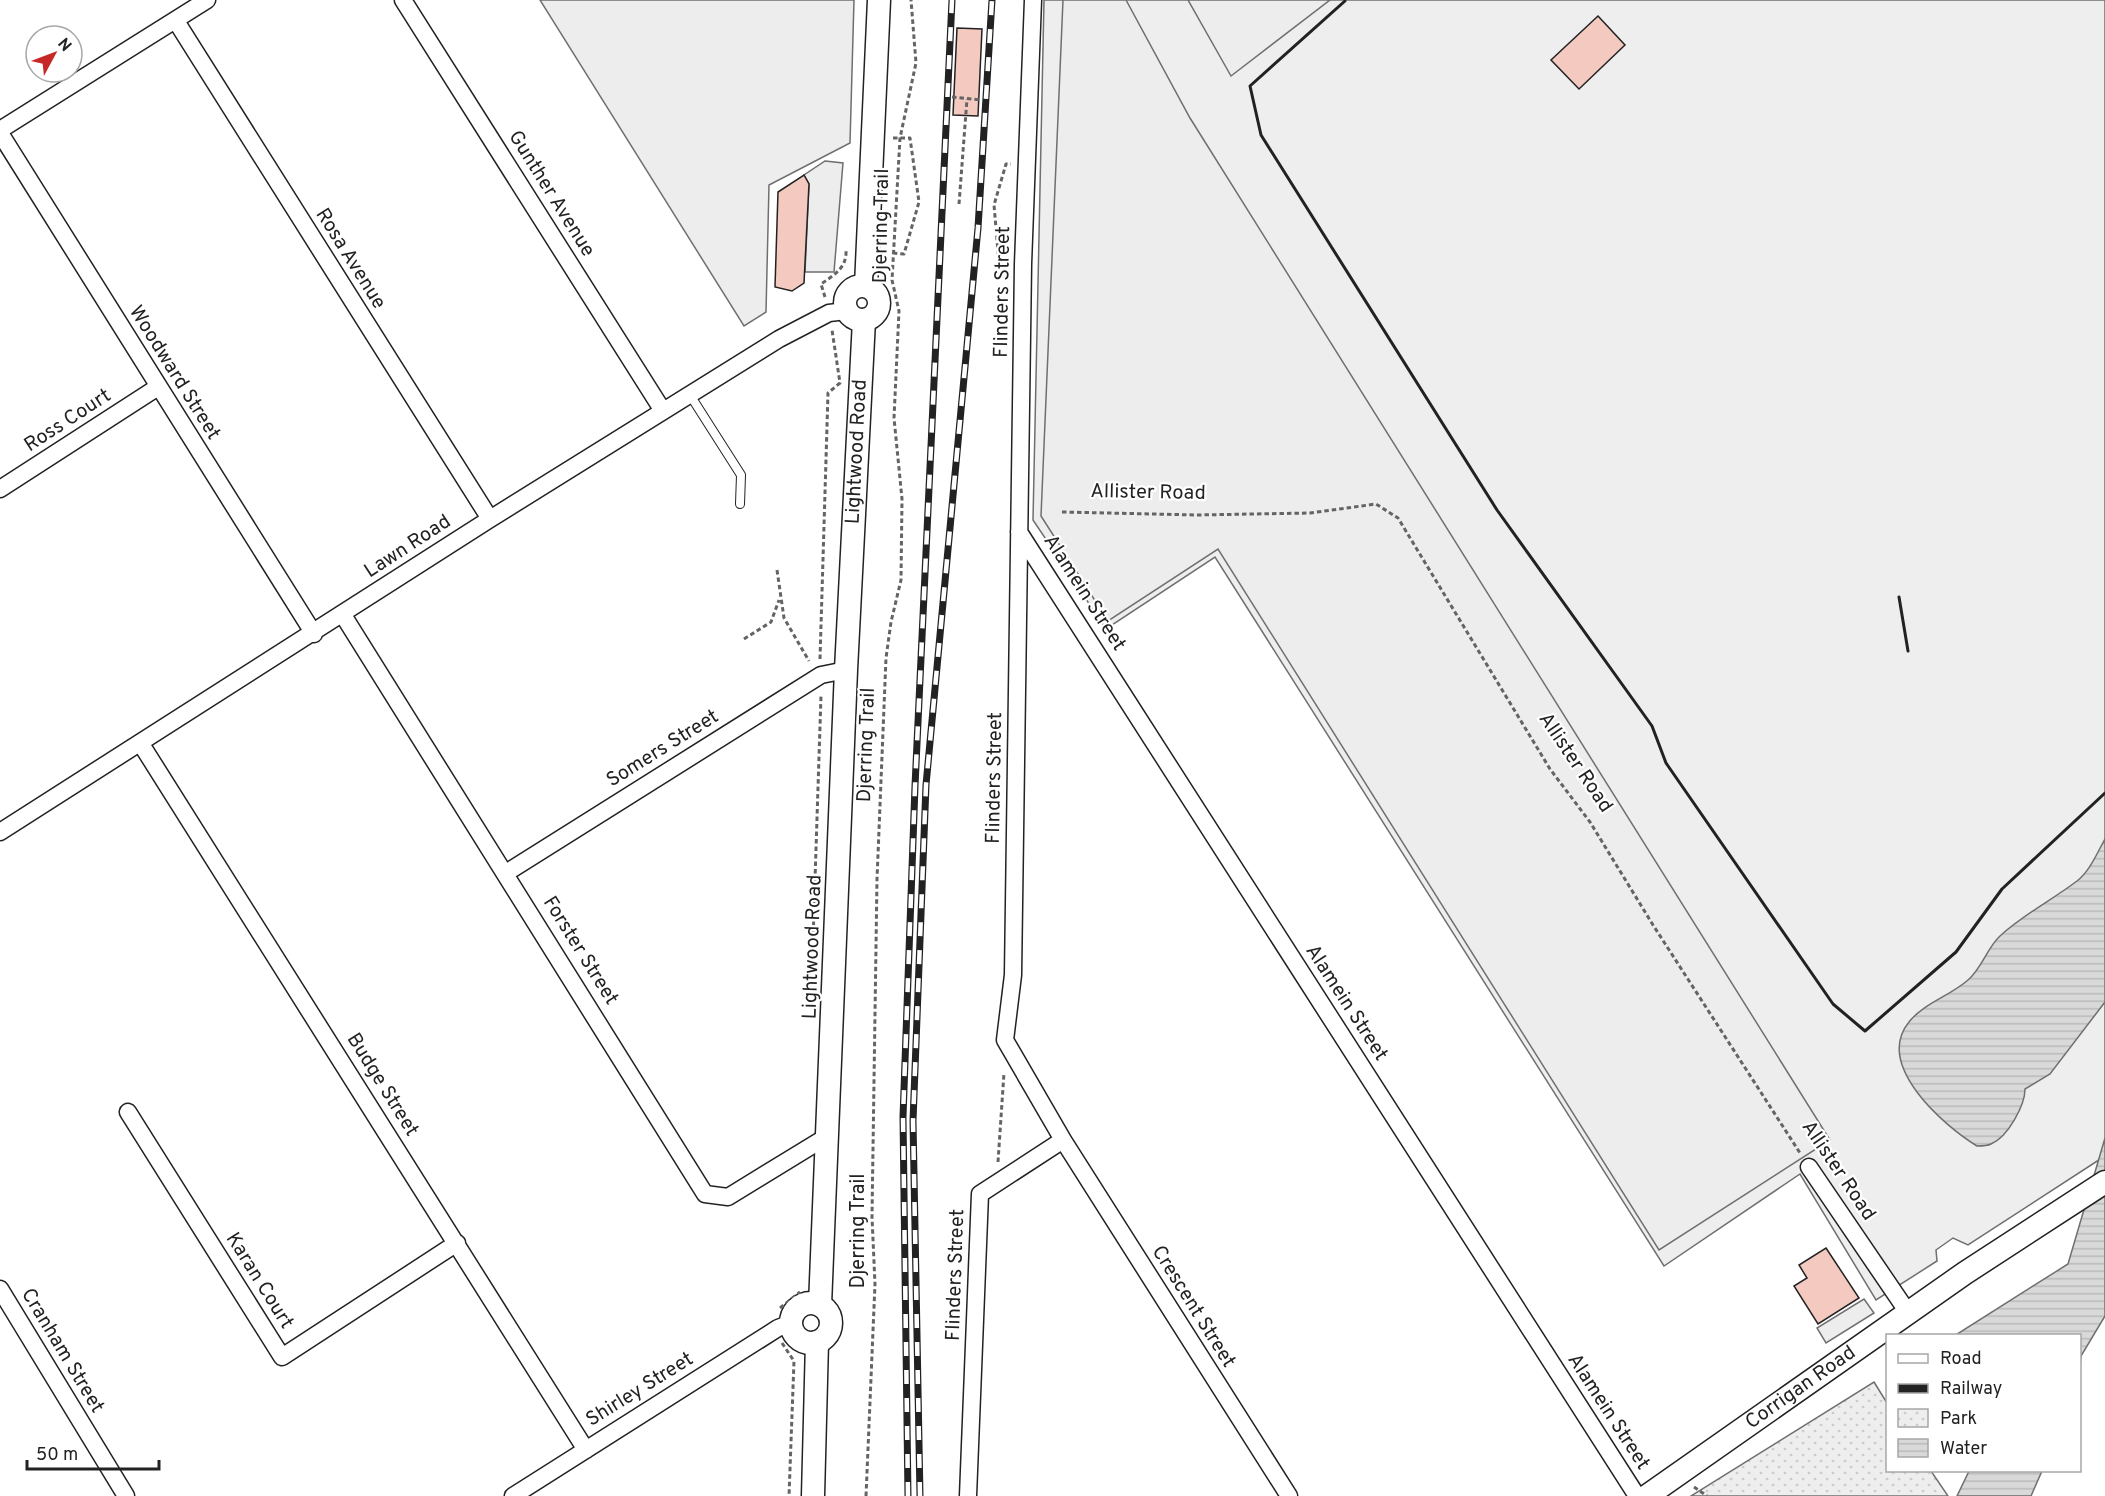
<svg xmlns="http://www.w3.org/2000/svg" width="2105" height="1496" font-family="Overpass,sans-serif">
<style>
.park{fill:url(#park-dots);stroke:#6f6f6f;stroke-width:1.5}
.pitch{fill:#eee;stroke:#6f6f6f;stroke-width:1.5}
.parking{fill:#ededed;stroke:#6f6f6f;stroke-width:1.5}
.water{fill:url(#water-rules);stroke:#6f6f6f;stroke-width:1.5}
.building{fill:#f3c9c0;stroke:#222;stroke-width:1.5}
.lines{fill:none;stroke-linecap:round;stroke-linejoin:round}
.lane-casing{stroke:#222;stroke-width:10}
.street-casing{stroke:#222;stroke-width:19}
.secondary-casing{stroke:#222;stroke-width:25}
.path{stroke:#646464;stroke-width:3;stroke-dasharray:4.5 3;stroke-linecap:butt}
.lane{stroke:#fff;stroke-width:8}
.street{stroke:#fff;stroke-width:16}
.secondary{stroke:#fff;stroke-width:22}
.rail-casing{stroke:#222;stroke-width:7}
.rail{stroke:#fff;stroke-width:4.5;stroke-dasharray:14;stroke-linecap:butt}
.wall{stroke:#222;stroke-width:3}
.labels{text-anchor:middle;dominant-baseline:central;stroke-width:4.5;stroke-linejoin:round;paint-order:stroke}
.street-label{font-size:20px;fill:#222;stroke:#fff}
</style>
<defs>
<pattern id="park-dots" width="8" height="8" patternUnits="userSpaceOnUse" patternTransform="scale(1.5)"><rect width="8" height="8" fill="#eee"/><path d="M2 2h.1M6 6h.1" fill="none" stroke="#ccc" stroke-width="1.8" stroke-linecap="round"/></pattern>
<pattern id="water-rules" width="6" height="5" patternUnits="userSpaceOnUse" patternTransform="scale(1.5)"><rect width="6" height="5" fill="#d9d9d9"/><path d="M0 2.5h6" fill="none" stroke="#bababa"/></pattern>
</defs>
<rect width="100%" height="100%" fill="#fff"/>
<path class="park" d="M1874,1382L1887,1403L1888,1470L1931,1471L1948,1496H1691Z"/>
<path class="pitch" d="M1044,0H2105V1156L1968,1245L1953,1238L1936,1250L1937,1261L1876,1300L1800,1174L1664,1266L1215,557L1106,629L1033,520Z"/>
<path class="parking" d="M540,0H854L850,143L769,185L766,312L744,326Z
M1063,0H1126L1190,118L1830,1140L1659,1250L1218,549L1108,621L1041,516Z
M1188,0H1330L1231,76Z
M825,161L843,163L834,272H805L809,184L804,175Z
M1864,1299L1874,1313L1826,1343L1817,1328Z"/>
<path class="water" d="M2105,839V1002L2050,1074L2025,1089C2025,1105 2008,1137 1991,1144C1987,1146 1981,1146 1977,1146C1943,1125 1874,1065 1909,1022C1924,1003 1950,996 1968,980C1982,968 1987,948 2000,936C2024,914 2052,900 2077,881C2090,871 2097,853 2105,839Z
M2105,1138V1316L2081,1356L2080,1367V1336H1954L2068,1264Z
M1969,1471V1470L2042,1471L2031,1496H1957Z"/>
<path class="building" d="M1598,16L1625,45L1579,89L1551,60Z
M957,28L982,29L978,116L953,115Z
M804,175L809,184L804,283L792,291L775,287L778,192Z
M1826,1248L1859,1298L1818,1324L1794,1286L1807,1278L1799,1265Z"/>
<g class="lines">
<defs>
<path id="lane" d="M690,395L741,475L740,504"/>
<path id="street" d="M403,0L663,411
M176,21L490,519
M0,130L207,0
M0,133L314,634
M0,489L158,387
M1019,532L1637,1496
M343,615L705,1194L728,1197L826,1137
M141,744L586,1450
M0,832L490,519L779,339L829,313L846,311
M506,873L821,675L846,670
M128,1112L282,1357L457,1243
M1063,1140L1289,1496
M1809,1167L1909,1314
M0,1289L126,1496
M513,1496L778,1328L791,1323
M968,1496L980,1194L1063,1140L1005,1040L1013,975L1023,264L1033,0"/>
<g id="secondary">
<circle cx="862" cy="303" r="17"/>
<path d="M866,286L879,0"/>
<circle cx="811" cy="1323" r="20"/>
<path id="s1" d="M820,1305L846,670L864,320"/>
<path d="M813,1496L817,1342"/>
<path id="s2" d="M1647,1496L1965,1273L2105,1182"/>
</g>
</defs>
<use href="#lane" class="lane-casing"/>
<use href="#street" class="street-casing"/>
<use href="#secondary" class="secondary-casing"/>
<path class="path" d="M952,97L981,100
M893,138H910L919,202L904,254L893,253
M959,204L967,99
M1006,263H999L994,205L1006,164H1011
M825,297L821,284C834,275 847,268 846,250
M1062,512L1197,515L1310,513L1376,504L1398,518L1550,769L1590,822L1653,925L1800,1153
M777,570L784,618L809,661
M744,639L771,622L779,600
M820,659L828,393L840,383L832,330
M813,941L821,696
M998,1162L1004,1073
M780,1308L800,1292
M782,1343L794,1361L789,1496
M1694,1487L1707,1496
M866,1496L875,1284L872,1217L877,879L886,658L891,622L901,580L902,499L894,418L899,311L892,280L900,138L916,63L911,0"/>
<use href="#lane" class="lane"/>
<use href="#street" class="street"/>
<use href="#secondary" class="secondary"/>
<defs>
<path id="rail" d="M908,1496L903,1117L915,786L952,0
M920,1496L913,1121L926,785L978,228L992,0"/>
</defs>
<use href="#rail" class="rail-casing"/>
<use href="#rail" class="rail"/>
<path class="wall" d="M1345,1L1250,86L1261,135L1497,510L1652,726L1666,763L1833,1004L1865,1031L1956,952L2002,889L2105,793
M1899,597L1908,651"/>
</g>
<g class="labels">
<g class="street-label">
<text transform="translate(551 194) rotate(58)">Gunther Avenue</text>
<text transform="translate(882 226) rotate(-89)">Djerring Trail</text>
<text transform="translate(350 259) rotate(58)">Rosa Avenue</text>
<text transform="translate(1003 292) rotate(-89)">Flinders Street</text>
<text transform="translate(174 373) rotate(58)">Woodward Street</text>
<text transform="translate(68 421) rotate(-33)">Ross Court</text>
<text stroke="none"><textPath href="#s1" startOffset="854">Lightwood Road</textPath></text>
<text transform="translate(1148 493) rotate(1)">Allister Road</text>
<text transform="translate(408 547) rotate(-33)">Lawn Road</text>
<text transform="translate(1084 593) rotate(57)">Alamein Street</text>
<text transform="translate(867 745) rotate(-88)">Djerring Trail</text>
<text transform="translate(663 749) rotate(-32)">Somers Street</text>
<text transform="translate(1575 763) rotate(56)">Allister Road</text>
<text transform="translate(995 778) rotate(-89)">Flinders Street</text>
<text transform="translate(813 947) rotate(-88)">Lightwood Road</text>
<text transform="translate(580 951) rotate(58)">Forster Street</text>
<text transform="translate(1346 1003) rotate(57)">Alamein Street</text>
<text transform="translate(382 1085) rotate(58)">Budge Street</text>
<text transform="translate(1838 1171) rotate(56)">Allister Road</text>
<text transform="translate(859 1231) rotate(-90)">Djerring Trail</text>
<text transform="translate(956 1275) rotate(-88)">Flinders Street</text>
<text transform="translate(259 1281) rotate(58)">Karan Court</text>
<text transform="translate(1193 1307) rotate(58)">Crescent Street</text>
<text transform="translate(62 1351) rotate(59)">Cranham Street</text>
<text stroke="none"><textPath href="#s2" startOffset="188">Corrigan Road</textPath></text>
<text transform="translate(640 1390) rotate(-32)">Shirley Street</text>
<text transform="translate(1608 1412) rotate(57)">Alamein Street</text>
</g>
</g>
<rect x="1886" y="1334" width="195" height="138" fill="#ffffff" stroke="#a7a7a7" stroke-width="1.5"/>
<rect x="1898" y="1354" width="30" height="9" fill="#ffffff" stroke="#a7a7a7" stroke-width="1.5"/>
<text x="1940" y="1364" font-size="18" fill="#222222">Road</text>
<rect x="1898" y="1384" width="30" height="9" fill="#222222" stroke="#a7a7a7" stroke-width="1.5"/>
<text x="1940" y="1394" font-size="18" fill="#222222">Railway</text>
<rect x="1898" y="1409" width="30" height="18" fill="url(#park-dots)" stroke="#a7a7a7" stroke-width="1.5"/>
<text x="1940" y="1424" font-size="18" fill="#222222">Park</text>
<rect x="1898" y="1439" width="30" height="18" fill="url(#water-rules)" stroke="#a7a7a7" stroke-width="1.5"/>
<text x="1940" y="1454" font-size="18" fill="#222222">Water</text>
<g transform="translate(54 54) rotate(49)"><circle r="28" fill="#ffffff" stroke="#a7a7a7" stroke-width="1.5"/>
<path d="M0-4.5L10 22L0 15L-10 22Z" fill="#c62828"/>
<text y="-9" font-size="16" font-weight="bold" text-anchor="middle" fill="#222222">N</text>
</g>
<path d="M27 1460v9h132v-9" fill="none" stroke="#222222" stroke-width="3"/>
<text x="36" y="1460" font-size="18" fill="#222222" stroke="#ffffff" stroke-width="4.5" paint-order="stroke">50 m</text>
</svg>
